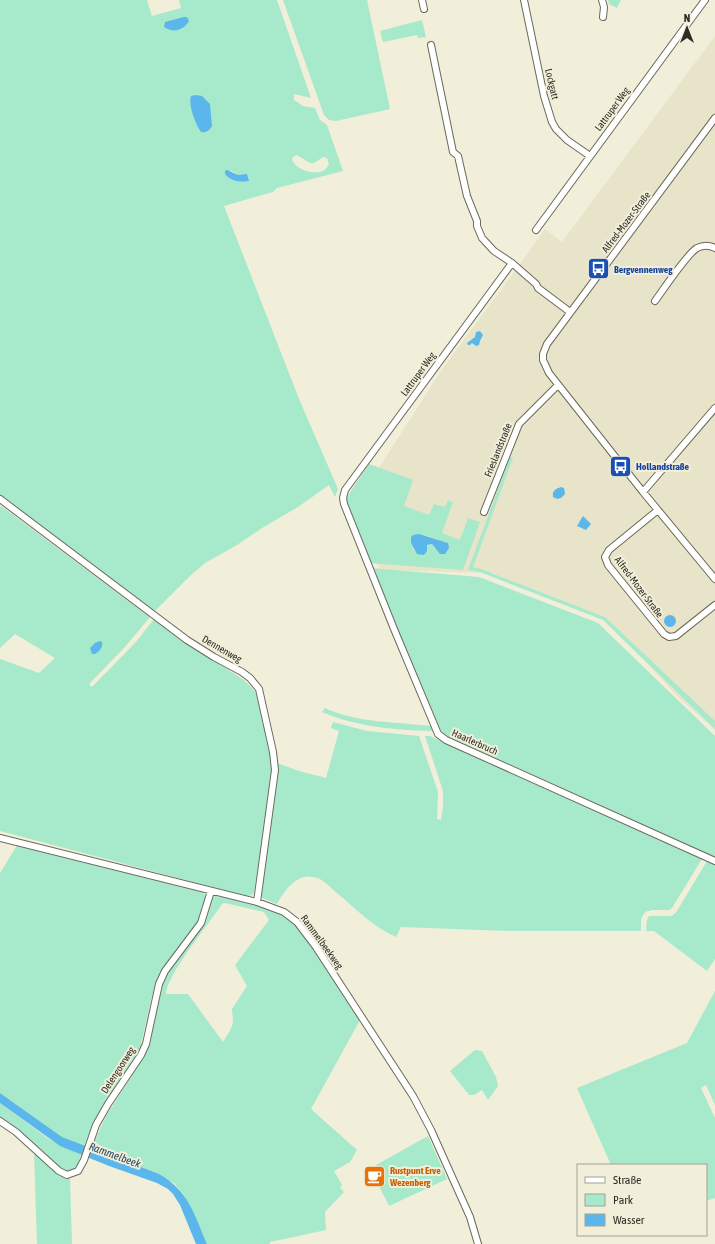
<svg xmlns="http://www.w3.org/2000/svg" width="715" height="1244" font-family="'Asap Condensed',sans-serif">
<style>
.built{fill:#e8e4c9}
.green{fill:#a7e9cb;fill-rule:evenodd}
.water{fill:#5bb7eb}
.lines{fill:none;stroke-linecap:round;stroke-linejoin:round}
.street-casing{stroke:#6c6958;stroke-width:8}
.street{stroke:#fff;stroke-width:6}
.labels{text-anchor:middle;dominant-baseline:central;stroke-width:4;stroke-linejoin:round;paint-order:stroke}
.street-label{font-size:10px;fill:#2e2d25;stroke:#f1eeda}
.transit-label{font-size:10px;font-weight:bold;fill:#164399;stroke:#f1eeda;text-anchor:start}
.food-label{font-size:10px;font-weight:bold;fill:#c56008;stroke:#f1eeda;text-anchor:start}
.water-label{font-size:11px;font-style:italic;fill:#21485e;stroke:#f1eeda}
</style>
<rect width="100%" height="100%" fill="#f1eeda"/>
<path class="built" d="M715,36V730L677,696L605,617L491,573L381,570L355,505L443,368L517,268L545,229L562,242Z"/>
<path class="green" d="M0,0H147L152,16L181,8L179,0H277L311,98L294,94V100L303,106L315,108L320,120L327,125L343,171L277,188L273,192L269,193L224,206L299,399L338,489L335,497L329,485L298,507L262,528L237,545L205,563L191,575L154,612L0,496ZM297,155L310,163H314L323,157L327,158L329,164C327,167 326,169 323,171C314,175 295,170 292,159L293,157ZM230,170L238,175H247L248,181L245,182L237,181Z
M283,0H367L390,109L336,121L329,120L324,115Z
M608,0H621L617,8L609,4Z
M422,20L426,37L418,38L417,35L383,42L380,31Z
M510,457L513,458L473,567L481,569L605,617L715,721V729L603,620L480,572L468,570Z
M369,464L413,480L404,506L429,515L434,504L445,507L448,500L453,502L442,533L460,540L468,518L480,522L463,570L368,563L343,503ZM425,535L448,543L435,549L432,544L414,551L411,543Z
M1,506L150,617L124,648L89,684L92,687L136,642L154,619L186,643L244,680L250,686L256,693L272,756L273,774L254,892L252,895L247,896L231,892L0,831V659L39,673L55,658L15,634L0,648V508Z
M370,568L479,577L598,623L715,736V857L440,733Z
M325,708C357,723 396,722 431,726L433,731C395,730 357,727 322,712Z
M333,722L367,731L419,736L438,792L437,819L441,820L443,807V791L425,736H430L702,859L672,908L669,910H652L645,912L641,919V931H509L401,927L396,937C373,927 355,908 337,893C330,887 322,878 314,877C296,873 284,891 277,904L262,898L261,892L277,763L299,771L326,778L339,731L331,728Z
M18,844L203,892L205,894L206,901L199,921L163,970L156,985L151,1000L140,1049L93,1123L84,1146L62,1137L0,1093V873Z
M707,861L715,865V959L707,971L654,931H646L647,920L649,916H672L677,911Z
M215,896C229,896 273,908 285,916C291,920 296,925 302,930L360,1020L311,1109L357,1150L350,1162L334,1171L342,1185L340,1188L344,1192L325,1212L326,1230L270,1242V1244H207L194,1214L184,1195L174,1183L91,1149L106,1116L144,1057L147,1046L158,992L171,966L195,934L212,898ZM225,903L264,912L269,920L235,965L247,986L232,1009C232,1013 233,1016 233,1020C233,1029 227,1034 223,1042L188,994H166C167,974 209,924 222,904Z
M715,991V1105L706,1085L701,1088L715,1118V1198L706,1201V1165H611L577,1088L687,1043Z
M475,1050L482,1051L496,1077L498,1086L488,1100L482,1090L474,1095H469L450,1071Z
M0,1103L50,1140L81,1155L76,1169L68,1172L62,1170L13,1127L0,1119Z
M428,1136L447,1179L389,1206L375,1178L373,1172L376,1165Z
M34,1153L58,1175L70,1179L72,1244H37Z"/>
<path class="water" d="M184,17H187L189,21C183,31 173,33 164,27L165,22Z
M196,95L202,96L210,104L212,126C209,131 206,133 201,132C195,124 188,104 191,96Z
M227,170L238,175L247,174L249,181C241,183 230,181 225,174V171Z
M480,331L483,335L480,341L479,345L476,346L472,343L470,345H468L467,343L475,337L476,332Z
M561,487L564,488L565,494L561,498L557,499L553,497C552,491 555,489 561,487Z
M583,516L591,524L586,530L577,526Z
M419,534L448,543L449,548L445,554H440L432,544L427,545V551L424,555L417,554L411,543V537L413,535Z
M664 621a6 6 0 1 1 12 0a6 6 0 1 1-12 0Z
M100,641L102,642C103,647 100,651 95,654H92L90,648L95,643Z
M0,1093L62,1137L159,1174C189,1191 194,1214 207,1244H196L180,1205L173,1194L168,1189L157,1183L109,1166L60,1146L0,1103Z"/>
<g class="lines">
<defs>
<path id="street" d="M422,0L424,9
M524,0L544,96L552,122L556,129L567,140L590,156
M602,0L604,7L603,17
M431,45L453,152L458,156L467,196L477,221V226L482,238L494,251L512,263L536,284L538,288L570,312
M715,118L547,344L543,354V360L549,373L643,492L715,579
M536,230L705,0
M512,263L345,490L343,498L344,504L394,629L438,734L446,740L715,861
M655,301C663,290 687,254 697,248C703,245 709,245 715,248
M643,492L715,408
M0,499L187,640L214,657L242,672L250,678L259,689L273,752L275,770L257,902
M658,510L609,550L605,557L608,565L664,634L669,637L676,636L715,605
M484,512L519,424L558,385
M0,838L257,902L284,912L297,922L316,947L413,1096L431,1130L470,1217L478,1244
M0,1121L16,1132L59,1171L67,1175L78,1171L84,1160L96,1125L108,1104L141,1055L146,1044L159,984L165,971L201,923L211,891"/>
</defs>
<use href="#street" class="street-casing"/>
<use href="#street" class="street"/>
</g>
<defs>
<symbol id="bus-square" viewBox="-11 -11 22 22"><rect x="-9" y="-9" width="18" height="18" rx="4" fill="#1a4fb4" stroke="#f1eeda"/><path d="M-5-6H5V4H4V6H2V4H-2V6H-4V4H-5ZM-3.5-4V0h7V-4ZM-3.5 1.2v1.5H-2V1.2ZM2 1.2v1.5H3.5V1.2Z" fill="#fff"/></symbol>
<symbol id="cafe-square" viewBox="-11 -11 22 22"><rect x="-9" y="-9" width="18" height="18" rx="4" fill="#e8710a" stroke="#f1eeda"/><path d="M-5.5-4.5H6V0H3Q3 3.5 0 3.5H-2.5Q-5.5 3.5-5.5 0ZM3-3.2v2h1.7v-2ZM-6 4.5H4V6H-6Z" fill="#fff"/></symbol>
</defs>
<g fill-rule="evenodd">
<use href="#bus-square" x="586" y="256" width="25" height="25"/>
<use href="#bus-square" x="608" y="454" width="25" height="25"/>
<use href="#cafe-square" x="362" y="1164" width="25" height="25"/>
</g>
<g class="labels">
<g class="street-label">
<text transform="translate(552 84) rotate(77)">Lockgatt</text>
<text transform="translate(612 109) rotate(-54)">Lattruper Weg</text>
<text transform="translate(626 222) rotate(-53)">Alfred-Mozer-Straße</text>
<text transform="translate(418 374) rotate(-54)">Lattruper Weg</text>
<text transform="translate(498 450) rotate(-68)">Frieslandstraße</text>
<text transform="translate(639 587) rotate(53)">Alfred-Mozer-Straße</text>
<text transform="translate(222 649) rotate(30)">Dennenweg</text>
<text transform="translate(475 742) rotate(24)">Haarlerbruch</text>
<text transform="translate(322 942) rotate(54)">Rammelbeekweg</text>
<text transform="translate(118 1070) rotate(-57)">Delengoorweg</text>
</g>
<g class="transit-label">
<text x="614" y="269">Bergvennenweg</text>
<text x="636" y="466">Hollandstraße</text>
</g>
<g class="food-label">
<text x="390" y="1170">Rustpunt Erve<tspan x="390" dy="12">Wezenberg</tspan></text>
</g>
<g class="water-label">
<text transform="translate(115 1155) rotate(20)">Rammelbeek</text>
</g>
</g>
<rect x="577" y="1164" width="130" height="72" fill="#f1eeda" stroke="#a3a192"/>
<rect x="585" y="1177" width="20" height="6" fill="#ffffff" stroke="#a3a192"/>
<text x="613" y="1184" font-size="12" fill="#2e2d25">Straße</text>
<rect x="585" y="1194" width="20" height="12" fill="#a7e9cb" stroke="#a3a192"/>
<text x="613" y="1204" font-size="12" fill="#2e2d25">Park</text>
<rect x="585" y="1214" width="20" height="12" fill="#5bb7eb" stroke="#a3a192"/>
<text x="613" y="1224" font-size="12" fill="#2e2d25">Wasser</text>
<g transform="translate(687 28)" stroke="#f1eeda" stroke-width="3" paint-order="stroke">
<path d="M0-3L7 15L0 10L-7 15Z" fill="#2e2d25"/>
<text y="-6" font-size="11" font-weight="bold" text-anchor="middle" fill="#2e2d25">N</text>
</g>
</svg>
